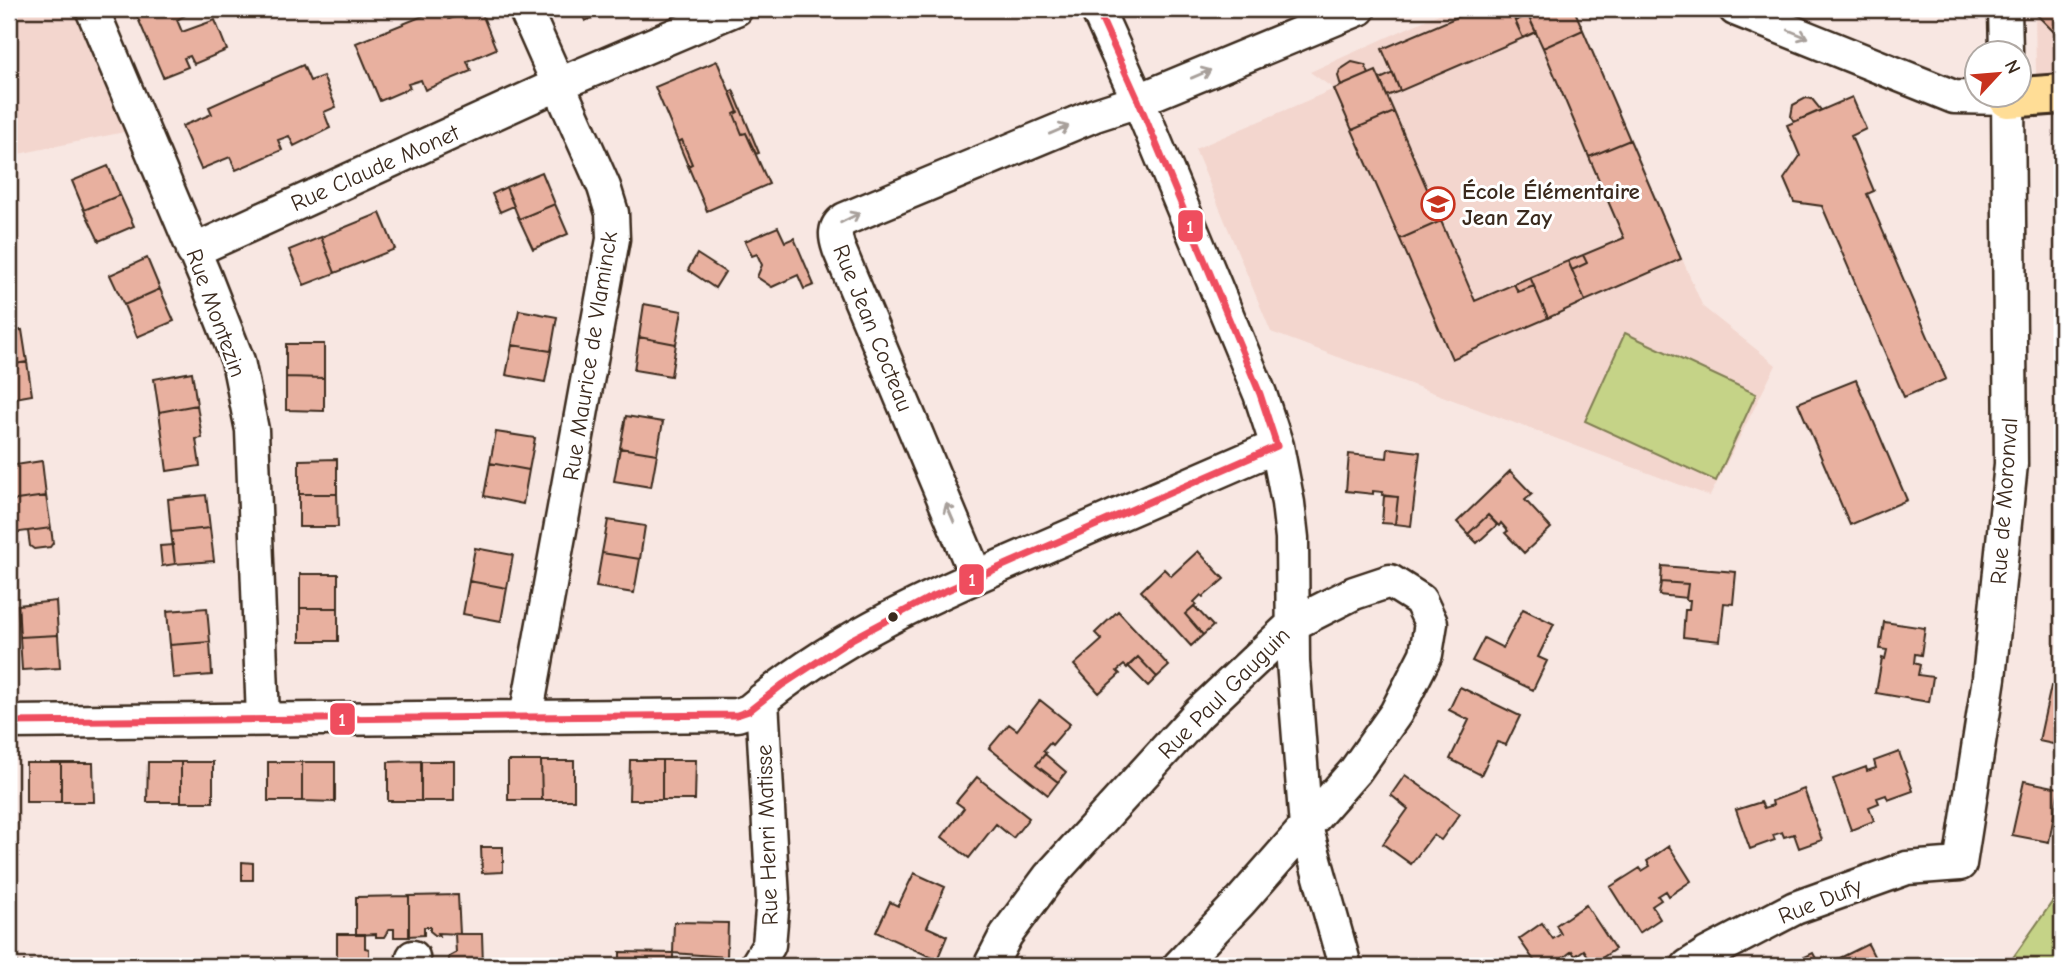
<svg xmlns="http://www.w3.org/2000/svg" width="2071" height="975" font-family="'Comic Neue',sans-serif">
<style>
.built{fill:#f3d6ce}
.green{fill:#c5d387;stroke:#807e52;stroke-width:2}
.building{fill:#e8b09f;stroke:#3b2a1e;stroke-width:2}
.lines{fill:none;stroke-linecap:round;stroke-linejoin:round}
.minor-casing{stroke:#3b2a1e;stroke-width:37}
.primary-casing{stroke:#3b2a1e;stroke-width:44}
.path{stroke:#3b2a1e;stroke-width:4.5;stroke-dasharray:2 5;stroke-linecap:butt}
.minor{stroke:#fff;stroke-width:32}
.primary{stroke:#ffdd96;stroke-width:38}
.bus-1-casing{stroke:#fff;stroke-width:12}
.bus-1{stroke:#ef4d5e;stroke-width:7}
.oneway{stroke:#a79f9a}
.bus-dot{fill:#3b2a1e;stroke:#fff;stroke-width:2.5}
.labels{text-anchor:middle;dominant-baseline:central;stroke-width:6;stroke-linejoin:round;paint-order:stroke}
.street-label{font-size:23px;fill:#3b2a1e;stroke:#fff}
.poi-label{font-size:23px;font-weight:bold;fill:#3b2a1e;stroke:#fff;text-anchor:start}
.line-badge{stroke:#fff;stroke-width:2.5}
.badge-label{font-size:19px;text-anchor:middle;font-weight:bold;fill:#fff}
</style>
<rect width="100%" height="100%" fill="#f8e7e2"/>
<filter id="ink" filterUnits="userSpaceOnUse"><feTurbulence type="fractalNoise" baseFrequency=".0143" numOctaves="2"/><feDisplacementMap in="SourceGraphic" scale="14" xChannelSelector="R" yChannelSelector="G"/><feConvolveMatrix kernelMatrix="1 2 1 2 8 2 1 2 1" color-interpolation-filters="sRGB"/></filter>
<g filter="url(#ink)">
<path class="built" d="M9,9H76L124,132L9,156Z
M1450,9H1574L1703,307L1776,365L1710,496L1271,332L1195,149L1334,89L1310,72Z
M2035,9H2062V76L2036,75Z"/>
<path class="green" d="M1625,333L1756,394L1716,481L1585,421Z
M2062,888V966H2007Z"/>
<path class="building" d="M134,9H196L177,20L182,32L215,20L227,50L194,64L190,56L184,58L188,67L163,77Z
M440,9H445L449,19L480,9L496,49L467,61L471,71L425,90L421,80L408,84L410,88L380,101L356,43Z
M580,9H613L585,21Z
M1476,9H1510L1523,38L1400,91L1382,49Z
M1525,9H1574L1583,30L1543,48Z
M2035,9H2062V40L2036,14Z
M1528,15L1536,32L1523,38L1515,21Z
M1583,30L1630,140L1589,157L1543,48Z
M717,61L738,112L734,114L742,134L746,133L769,184L707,211L688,166L692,164L682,140L678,142L655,87Z
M1352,62L1365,65L1369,74L1341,86L1338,76L1340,70Z
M303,65L310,81L323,76L336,107L324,112L330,128L294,146L289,136L278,140L282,150L236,170L230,157L201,169L182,126L212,114L209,107Z
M1376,71L1394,112L1352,130L1334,89Z
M1393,73L1400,91L1387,96L1380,79Z
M733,90L759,153L756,154L746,133L742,134L734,114L738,112L730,92Z
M1852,97L1866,129L1851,136L1874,191L1867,194L1946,379L1904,397L1822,206L1794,202L1784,179L1800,156L1787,125Z
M1806,98L1812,99L1821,110L1794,122L1791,116L1793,105Z
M1394,112L1441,221L1400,239L1352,130Z
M682,140L692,164L688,166L678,142Z
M1630,140L1681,259L1585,301L1572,270L1587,263L1583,255L1624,238L1589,157Z
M108,166L120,195L84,210L72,181Z
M542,172L555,204L519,219L506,187Z
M506,187L514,206L500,212L492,194Z
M120,195L134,226L99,241L84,210Z
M555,204L568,234L533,249L519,219Z
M380,213L395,249L335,273L321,237Z
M1441,221L1475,301L1514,284L1518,292L1534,286L1548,318L1452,359L1400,239Z
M778,227L785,242L794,238L814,285L804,289L798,275L772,287L757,277L762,265L757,254L752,256L745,241Z
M321,237L335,273L304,285L289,250Z
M697,254L725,272L715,288L688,270Z
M1583,255L1587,263L1572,270L1568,261Z
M147,258L160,289L124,305L110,275Z
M1568,261L1585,301L1548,318L1530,277Z
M1530,277L1534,286L1518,292L1514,284Z
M160,289L174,321L137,337L124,305Z
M644,304L682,311L676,344L639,337Z
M519,310L557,317L551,351L512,345Z
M22,330L27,362L9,365V332Z
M639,337L676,344L671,376L634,370Z
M286,344H324V378L286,377Z
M512,345L551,351L545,382L506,375Z
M27,362L32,395L9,399V365Z
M192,372L197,405L159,412L154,379Z
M286,377L324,378V411L286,410Z
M1856,380L1907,500L1850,525L1798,403Z
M197,405L202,438L196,439L200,466L167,471L159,412Z
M626,416L663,422L657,454L620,448Z
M496,432L535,438L529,470L490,463Z
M620,448L657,454L651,487L614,481Z
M1388,448L1420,452L1411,526L1395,524L1398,497L1382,495L1383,492L1373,491V494L1346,491L1349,454L1387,458Z
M337,459V494H299V460Z
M42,461L46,496L9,501V466Z
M490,463L529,470L523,504L484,496Z
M1510,471L1532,494L1525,500L1551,528L1524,553L1505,533L1508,531L1501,523L1499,526L1488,515L1468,534L1457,522Z
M299,494H337L338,527H299Z
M206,495L210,528L171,532L168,499Z
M46,496L51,528L13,533L9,501Z
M1384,496L1398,497L1395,524L1382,523Z
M1488,515L1497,525L1477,543L1468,534Z
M608,520L645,526L640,559L602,553Z
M51,528L53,543L50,547L34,549L30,546L28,531Z
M210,528L214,561L175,564L171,532Z
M173,545L175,564L162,566L160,546Z
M475,548L513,555L507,588L469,581Z
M1198,551L1224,579L1203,597L1201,595L1194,602L1196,604L1185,614L1203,635L1191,646L1141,591L1164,569L1171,576Z
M602,553L640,559L634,593L596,587Z
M1662,566L1736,572L1733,604L1724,603L1720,641L1683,637L1685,610H1689L1690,600H1686L1688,584L1661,582Z
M300,574H338V608H300Z
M469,581L507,588L501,621L463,614Z
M1661,582L1688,584L1686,598L1659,595Z
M56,601L58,635L20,637L18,605Z
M1194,606L1213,626L1203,635L1185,614Z
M207,608L210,642L170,645L167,611Z
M300,608H338V641H300Z
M1523,609L1554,624L1538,657L1547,661L1533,690L1472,661L1484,638L1503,648Z
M1118,611L1169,666L1157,677L1138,657L1127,668L1124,665L1117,671L1120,674L1099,693L1074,665L1102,640L1095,633Z
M1884,622L1925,628L1921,655L1915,654L1914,663L1920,665L1918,675L1933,677L1929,702L1876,693L1882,658L1885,659L1887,650L1880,649Z
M58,635L60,668L22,670L20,637Z
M210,642L212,675L173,678L170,645Z
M1138,657L1157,677L1148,686L1128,666Z
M2051,686L2062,689V746L2039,741Z
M1460,687L1520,716L1506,745L1497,742L1481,775L1450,759L1469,720L1449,710Z
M1040,700L1070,724L1052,745L1050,743L1043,751L1046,753L1036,765L1058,782L1048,795L989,748L1009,724L1017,730Z
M1899,752L1913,791L1888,800L1886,795L1877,798L1879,803L1869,807L1874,821L1851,830L1833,779L1866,767L1867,771L1876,768L1874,761Z
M1045,754L1066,772L1058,782L1036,765Z
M630,760H662V800H629Z
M662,760H696L695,800H662Z
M421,761V801H388V762Z
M421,761H454V801H421Z
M508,761H541L542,800H508Z
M541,761H574V800H542Z
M148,762H181V802H147Z
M181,762H213V802H181Z
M268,762H302V801H268Z
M302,762H335V802L302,801Z
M26,763H61V802H26Z
M61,763H93L94,802H61Z
M1405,775L1460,814L1441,840L1433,835L1411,864L1383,844L1408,809L1391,795Z
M977,777L1029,818L1013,838L996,824L969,858L942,837L964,808L956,802Z
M2024,781L2059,788L2049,842L2012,835Z
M1804,789L1822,840L1799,848L1794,834L1784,837L1782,832L1773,835L1775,840L1750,849L1736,810L1761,802L1764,808L1773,805L1772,801Z
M1669,846L1691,881L1669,896L1666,891L1658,896L1661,900L1652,906L1660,919L1639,933L1610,887L1640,868L1642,871L1650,866L1647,861Z
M481,847H503V872L482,873Z
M242,862L253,863V880H242Z
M914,873L945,887L927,927L947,936L937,960L876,932L890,902L898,906Z
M458,895L460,934L438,933L439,936L435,935L430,931V927H424V935L409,936V896Z
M409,896V937H394V929H389L384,937H376V934L356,935V897Z
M1586,905L1615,949L1593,964L1584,950L1575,956L1572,951L1553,966H1538L1519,939L1542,923L1553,939L1561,934L1556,925Z
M674,922L728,923L727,957L673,953Z
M337,934H365V948L369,949V966H337Z
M455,934H482L483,965L506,966H449V957L456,953Z
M1868,944L1879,966H1837L1841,964L1838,959Z
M620,952L673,953V966H620Z
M1813,953L1820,966H1791L1790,964Z"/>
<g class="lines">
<defs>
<path id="minor" d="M92,9L205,277L238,361L252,430L263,719
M525,9L604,187L612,213L613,239L526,717
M1097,9L1138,100L1260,394L1277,446L1288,503L1292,538L1293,662L1306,827L1345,966
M1735,9L1954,97L2008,98
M2005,9L2006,52
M193,251L557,85L736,9
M976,576L839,249C835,237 833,227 845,219L1095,115L1129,104L1359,9
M9,722L737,715L749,711C835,637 939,592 1042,548C1120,514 1198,480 1277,446
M413,957L414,966
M756,966L769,945L773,899L762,700
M990,966L1006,935L1049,877L1198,714L1293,624L1354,593L1390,581L1420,600L1431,623L1426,654L1396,713L1355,771L1240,902L1179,966
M1688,966L1707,954L1795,908L1907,868L1960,864L1989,678L2011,464L2008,94"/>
<path id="primary" d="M2008,98L2062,94"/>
</defs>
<use href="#minor" class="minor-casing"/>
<use href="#primary" class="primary-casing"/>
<path class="path" d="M9,962L209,966"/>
<use href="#minor" class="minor"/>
<use href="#primary" class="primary"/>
<defs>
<path id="bus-1" d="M1097,9L1138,100L1260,394L1277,446
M9,722L737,715L749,711L782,685L852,639L927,599L1277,446"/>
</defs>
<use href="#bus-1" class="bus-1-casing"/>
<use href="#bus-1" class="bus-1"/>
</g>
<defs><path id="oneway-shaft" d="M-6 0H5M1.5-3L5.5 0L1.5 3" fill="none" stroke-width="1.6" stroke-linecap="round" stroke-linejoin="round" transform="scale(1.75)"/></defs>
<g class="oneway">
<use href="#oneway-shaft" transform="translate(1798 34) rotate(22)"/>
<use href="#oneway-shaft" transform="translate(1201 74) rotate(-23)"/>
<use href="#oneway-shaft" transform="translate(1059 130) rotate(-23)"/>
<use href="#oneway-shaft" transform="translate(850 218) rotate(-27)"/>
<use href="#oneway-shaft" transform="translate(950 513) rotate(-113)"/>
</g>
</g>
<defs>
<symbol id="school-ring" viewBox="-11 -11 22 22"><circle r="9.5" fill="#fff" stroke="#c8321e" stroke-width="1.5"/><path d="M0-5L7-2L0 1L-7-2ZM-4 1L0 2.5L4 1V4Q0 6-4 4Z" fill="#c8321e"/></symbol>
</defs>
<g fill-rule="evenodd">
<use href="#school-ring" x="1419" y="185" width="38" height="38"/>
</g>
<circle class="bus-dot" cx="893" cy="617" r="6"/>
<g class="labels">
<g class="street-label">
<text transform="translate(375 168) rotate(-24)">Rue Claude Monet</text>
<text transform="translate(216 313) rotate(70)">Rue Montezin</text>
<text transform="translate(873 328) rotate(68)">Rue Jean Cocteau</text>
<text transform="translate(590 356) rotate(-81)">Rue Maurice de Vlaminck</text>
<text transform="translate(2004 501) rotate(-86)">Rue de Moronval</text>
<text transform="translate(1224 693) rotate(-45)">Rue Paul Gauguin</text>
<text transform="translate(767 835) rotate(-92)">Rue Henri Matisse</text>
<text transform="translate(1820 901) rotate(-22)">Rue Dufy</text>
</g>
<g class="poi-label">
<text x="1462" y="191">École Élémentaire<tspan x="1462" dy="26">Jean Zay</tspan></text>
</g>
</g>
<g class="line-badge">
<rect x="1177" y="209" width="27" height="34" rx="7" fill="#ef4d5e"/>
<rect x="958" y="563" width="27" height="33" rx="7" fill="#ef4d5e"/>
<rect x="329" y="702" width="27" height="34" rx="7" fill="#ef4d5e"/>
</g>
<g class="badge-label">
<text x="1190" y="233">1</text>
<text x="972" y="586">1</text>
<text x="342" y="726">1</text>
</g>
<rect width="2071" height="975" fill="none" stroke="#fff" stroke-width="35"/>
<rect x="18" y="18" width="2036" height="940" fill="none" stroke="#3b2a1e" stroke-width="2.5" filter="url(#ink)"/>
<g transform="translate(1998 74) rotate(64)"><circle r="33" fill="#ffffff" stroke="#b1aaa5" stroke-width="2"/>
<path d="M0-5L12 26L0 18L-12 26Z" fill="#c8321e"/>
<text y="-10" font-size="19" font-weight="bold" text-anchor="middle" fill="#3b2a1e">N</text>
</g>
</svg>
